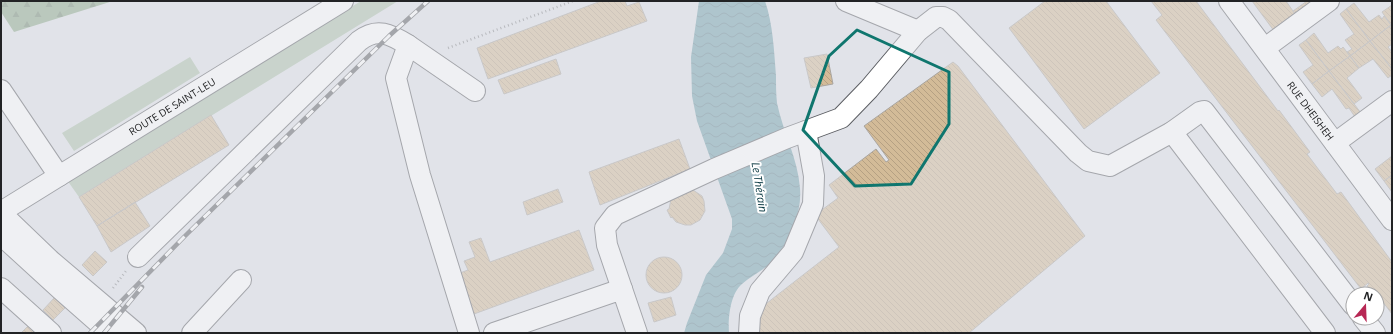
<svg xmlns="http://www.w3.org/2000/svg" width="1393" height="334" font-family="'Open Sans',sans-serif">
<style>
.green{fill:#aabfa9}
.forest{fill:url(#forest-firs)}
.water{fill:url(#water-waves)}
.building{fill:url(#building-back-hatch);stroke:#aaa6a1}
.lines{fill:none;stroke-linecap:round;stroke-linejoin:round}
.minor-casing{stroke:#5b5d62;stroke-width:22}
.path{stroke:#838589;stroke-width:2.5;stroke-dasharray:1 3;stroke-linecap:butt}
.minor{stroke:#fff;stroke-width:20}
.rail-casing{stroke:#5a5c5f;stroke-width:4.5}
.rail{stroke:#fff;stroke-width:3;stroke-dasharray:9;stroke-linecap:butt}
.marked{fill:none;stroke:#0f766e;stroke-width:3;stroke-linejoin:round}
.labels{text-anchor:middle;dominant-baseline:central;stroke-width:4;stroke-linejoin:round;paint-order:stroke}
.street-label{font-size:10px;fill:#222325;stroke:#fff}
.water-label{font-size:11px;font-style:italic;fill:#0c3b44;stroke:#fff}
</style>
<defs>
<pattern id="forest-firs" width="22" height="20" patternUnits="userSpaceOnUse"><rect width="22" height="20" fill="#8aa788"/><path d="M5 1l3.5 6h-7zM16 11l3.5 6h-7z" fill="#70886f"/></pattern>
<pattern id="water-waves" width="16" height="10" patternUnits="userSpaceOnUse"><rect width="16" height="10" fill="#70a0ac"/><path d="M0 5q4-4 8 0t8 0" fill="none" stroke="#5c828c"/></pattern>
<pattern id="building-back-hatch" width="6" height="6" patternUnits="userSpaceOnUse"><rect width="6" height="6" fill="#d3bb98"/><path d="M-1 5l2 2M0 0l6 6M5-1l2 2" fill="none" stroke="#b5a083"/></pattern>
</defs>
<rect width="100%" height="100%" fill="#e1e3e9"/>
<path class="green" d="M361,1H398L79,197L67,180Z
M190,57L200,73L74,151L62,133Z"/>
<path class="forest" d="M1,1H113L14,32L1,12Z"/>
<path class="water" d="M699,1H765C773,24 774,51 776,76C776,85 776,94 777,103C783,132 798,159 800,188C801,200 799,213 794,224C789,238 782,252 771,263C762,271 751,276 742,284C730,294 728,319 729,333H684L687,323L706,275L723,253L732,229V219L697,121L692,96L691,57Z"/>
<path class="building" d="M601,1H625L627,6L639,2L647,21L488,79L477,48Z
M1045,1H1106L1160,73L1084,129L1009,28Z
M1151,1H1196L1278,111L1279,110L1310,152L1307,154L1337,194L1341,192L1392,262V314L1376,293L1373,294L1367,286L1369,284L1368,283L1361,289L1156,20L1162,15Z
M1252,1H1286L1295,14L1277,35Z
M1307,1H1313L1299,18L1293,11Z
M1354,3L1369,22L1379,15L1382,19L1384,16L1391,25L1370,41L1346,9Z
M1392,5V25H1391L1382,12Z
M1346,9L1370,41L1350,56L1347,52L1352,49L1345,40L1354,34L1340,14Z
M1391,25L1392,44L1388,47L1392,52V69L1370,41Z
M1314,33L1328,53L1338,46L1341,49L1343,47L1350,56L1329,71L1306,40Z
M1306,40L1329,71L1312,84L1303,72L1313,65L1299,45Z
M1370,41L1392,69V75L1388,78L1373,59L1359,68L1350,56Z
M827,54L833,84L811,88L804,58Z
M1350,56L1359,68L1347,78L1362,98L1354,104L1329,71Z
M556,59L561,74L504,94L498,80Z
M953,62L958,66L1085,236L969,333H758V310L839,247L815,215L838,198L829,185L876,149L886,162L889,160L864,126Z
M1329,71L1361,113L1355,117L1349,108L1346,109L1332,89L1322,97L1312,84Z
M211,115L229,145L97,226L79,197Z
M679,139L690,169L600,205L589,172Z
M1392,156V175L1384,181L1375,169Z
M1392,175V192L1384,181Z
M558,189L563,202L527,215L523,202Z
M688,189L693,190L702,196L704,201L705,211L700,220L691,225H685L676,222L672,217L671,218L667,210L669,209L671,199Z
M135,202L150,226L111,252L97,226Z
M579,230L594,270L474,314L460,273L468,270L464,261L475,257L469,242L481,238L490,262Z
M95,251L107,262L93,276L82,265Z
M646 275a18 18 0 1 1 36 0a18 18 0 1 1-36 0Z
M55,297L65,308L53,320L43,310Z
M671,297L676,315L654,322L648,303Z
M28,326L35,333H21Z"/>
<g class="lines">
<defs>
<g id="minor">
<path d="M846,1L918,31"/>
<path id="s1" d="M1229,1L1392,220"/>
<path d="M408,45L475,91"/>
<path d="M1265,48L1329,1"/>
<path d="M1,90L59,176"/>
<path d="M1172,132L1325,333"/>
<path d="M1335,143L1392,101"/>
<path id="s2" d="M1,212L59,176L343,1"/>
<path d="M1,213L50,260L136,333"/>
<path d="M1,235L61,290L110,333"/>
<path d="M138,257L359,41C377,27 390,34 408,45L396,78L420,175L469,333"/>
<path d="M1,288L51,333"/>
<path d="M622,289L607,245L605,228L615,215L714,169L787,138L841,118L869,89L918,31L936,17H943L949,20L1078,153L1088,161L1110,166L1172,132L1200,112L1204,111L1353,305"/>
<path d="M1363,318L1375,333"/>
<path d="M192,333L241,280"/>
<path d="M494,333L622,289L637,333"/>
<path d="M749,333L750,316L760,291L793,252L813,204L814,176L806,131"/>
</g>
</defs>
<use href="#minor" class="minor-casing"/>
<path class="path" d="M448,48L573,1
M113,288L126,271"/>
<use href="#minor" class="minor"/>
<defs>
<path id="rail" d="M90,333L185,236L389,36L428,1
M104,333L142,287"/>
</defs>
<use href="#rail" class="rail-casing"/>
<use href="#rail" class="rail"/>
</g>
<path d="M0 0H1393V334H0ZM857,30L949,72V124L911,184L855,186L803,130L829,56Z" fill="#e1e3e9" fill-opacity=".55" fill-rule="evenodd"/>
<path class="marked" d="M857,30L949,72V124L911,184L855,186L803,130L829,56Z"/>
<g class="labels">
<g class="street-label">
<text stroke="none"><textPath href="#s2" startOffset="201">ROUTE DE SAINT-LEU</textPath></text>
<text stroke="none"><textPath href="#s1" startOffset="137">RUE DHEISHEH</textPath></text>
</g>
<g class="water-label">
<text transform="translate(760 187) rotate(81)">Le Thérain</text>
</g>
</g>
<rect width="1393" height="334" fill="none" stroke="#222325" stroke-width="4"/>
<g transform="translate(1365 306) rotate(19)"><circle r="19" fill="#ffffff" stroke="#a7a7a8"/>
<path d="M0-3L7 15L0 10L-7 15Z" fill="#b72754"/>
<text y="-6" font-size="11" font-weight="bold" text-anchor="middle" fill="#222325">N</text>
</g>
</svg>
